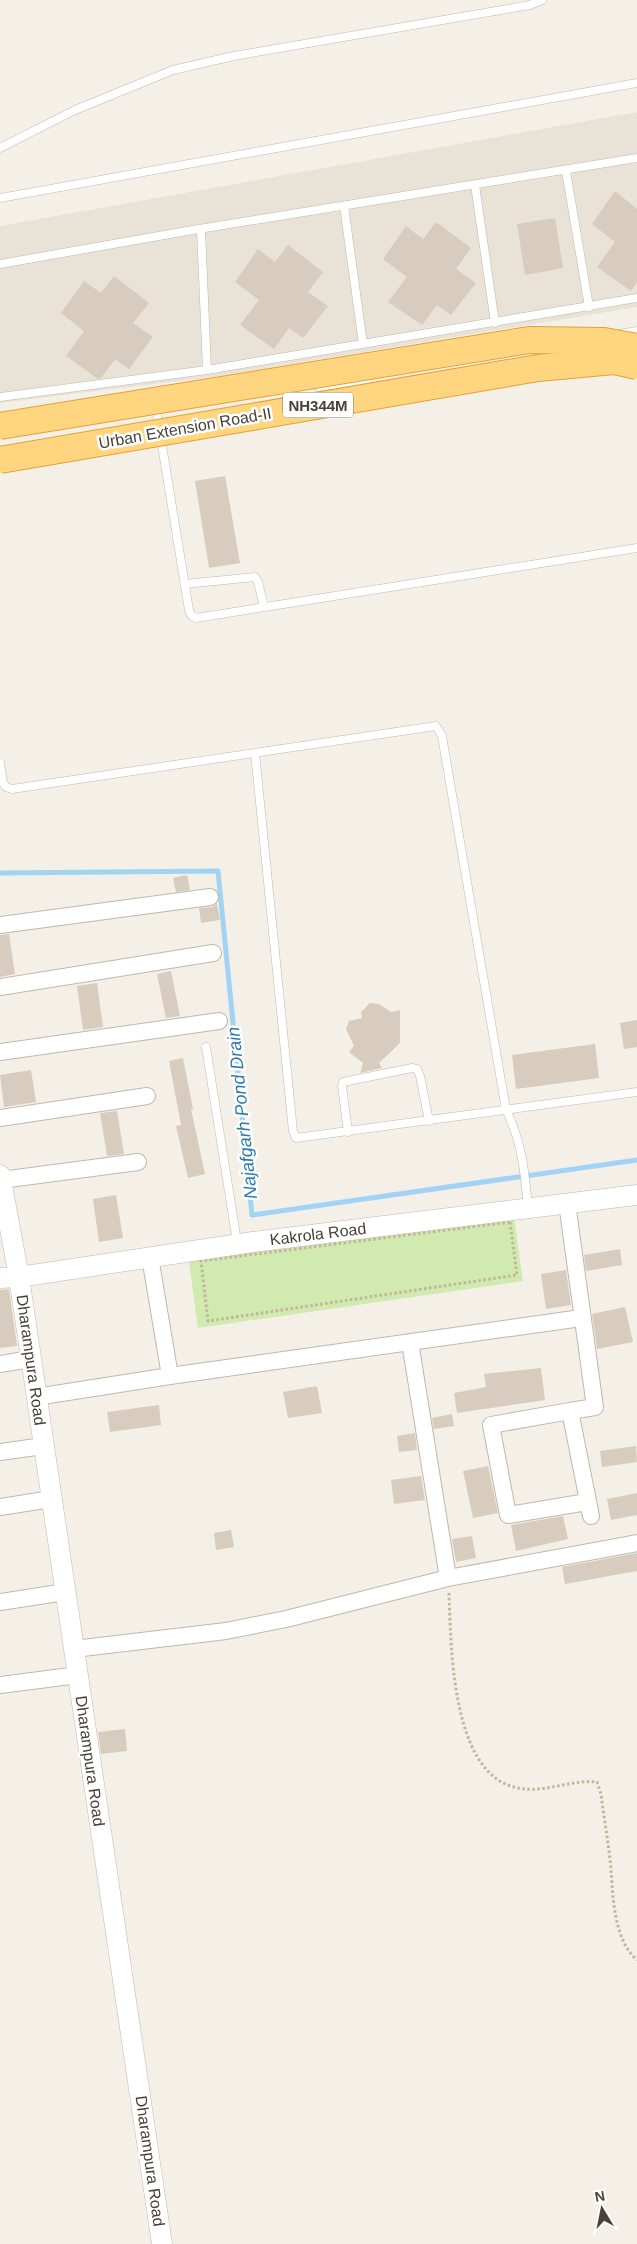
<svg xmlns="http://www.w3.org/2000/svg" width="637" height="2244" font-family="Helvetica,sans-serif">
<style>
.residential{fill:#e9e2d6}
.green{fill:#d0eaaf}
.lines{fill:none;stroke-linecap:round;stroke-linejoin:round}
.stream{stroke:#a2d3f3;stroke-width:5}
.building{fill:#d7ccbd}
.service-casing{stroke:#c0b8aa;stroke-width:9}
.minor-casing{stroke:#c0b8aa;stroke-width:18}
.tertiary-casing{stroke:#c0b8aa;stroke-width:21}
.path{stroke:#c3b49a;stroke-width:3;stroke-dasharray:2.5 2.5;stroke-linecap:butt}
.service{stroke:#fff;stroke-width:8}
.minor{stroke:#fff;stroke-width:16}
.tertiary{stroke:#fff;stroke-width:20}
.trunk-bridge-casing{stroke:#e3a133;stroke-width:28;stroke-linecap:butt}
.trunk-bridge{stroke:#ffd67f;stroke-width:26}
.labels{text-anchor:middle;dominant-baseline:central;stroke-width:5;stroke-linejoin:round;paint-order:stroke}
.shield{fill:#fff;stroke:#7f7a72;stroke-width:1}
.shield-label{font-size:15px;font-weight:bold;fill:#484136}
.street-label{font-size:16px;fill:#484136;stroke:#fff}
.water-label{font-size:18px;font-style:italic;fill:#2a79b1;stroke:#fff}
</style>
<rect width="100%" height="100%" fill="#f4f0e8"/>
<path class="residential" d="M637,112V307L211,377L0,403V226Z"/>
<path class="green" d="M514,1218L523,1281L198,1328L188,1255Z"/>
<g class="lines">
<path class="stream" d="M0,873L218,871L252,1215L637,1160"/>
</g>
<path class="building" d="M615,191L637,209V282L631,291L597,267L615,242L592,224Z
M555,218L563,268L525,275L517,224Z
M436,222L471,248L456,269L476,283L451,315L437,305L422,325L388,302L407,277L383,259L406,226L423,239Z
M288,245L323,272L308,292L328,306L303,338L289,328L274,349L240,325L259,300L235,282L258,249L275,262Z
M114,276L149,303L133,323L153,337L129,369L115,359L101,378L98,379L66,356L84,331L61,313L84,281L101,293Z
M225,476L240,563L209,568L195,481Z
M187,875L190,890L176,892L173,878Z
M217,904L220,920L201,923L199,908L212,907Z
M9,934L15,974L0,977V935Z
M171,971L180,1016L166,1018L157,974Z
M97,983L103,1027L83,1030L77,986Z
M370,1003L379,1004L391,1012L400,1010V1043L379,1063L382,1068L360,1073L363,1063L349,1052L354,1046L346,1029L349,1021L362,1018L361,1012Z
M637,1020V1047L624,1049L620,1023Z
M595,1044L599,1078L516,1089L512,1055Z
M183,1058L193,1109H191L205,1174L188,1178L176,1126L181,1125L169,1061Z
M31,1070L36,1102L4,1107L0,1075Z
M117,1111L124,1154L107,1156L100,1113Z
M116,1195L123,1238L99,1242L93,1199Z
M620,1249L622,1265L586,1271L584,1255Z
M566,1270L571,1305L546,1309L541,1274Z
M9,1289L17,1346L0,1348V1290Z
M625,1307L633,1342L597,1349L592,1314Z
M541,1368L545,1400L457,1413L454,1393L486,1387L484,1374Z
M317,1386L322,1413L288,1418L283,1392Z
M159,1405L161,1425L110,1432L107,1412Z
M452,1414L454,1426L434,1429L432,1418Z
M415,1433L417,1450L399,1452L397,1436Z
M636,1446L637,1462L602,1467L600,1451Z
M488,1466L498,1513L473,1518L463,1471Z
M421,1476L425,1500L394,1504L391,1480Z
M637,1493V1515L611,1520L607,1499Z
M563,1516L568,1539L516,1551L511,1525Z
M231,1530L234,1547L216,1550L214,1533Z
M472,1536L476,1558L456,1562L452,1539Z
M637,1553V1571L565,1584L562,1567Z
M125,1729L127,1751L101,1754L98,1732Z"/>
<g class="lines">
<defs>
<path id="service" d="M0,148L75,110L173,70L234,56L530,5L542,0
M566,171L589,307
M475,185L495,323
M0,198L637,83
M344,206L363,344
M201,229L207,370
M0,264L187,231L637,158
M619,334L637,331
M319,387L367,380
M0,397L207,370L637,298
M156,409L189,610L191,615L196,618L637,548
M185,584L255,577L258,582L264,607
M255,753L293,1131L296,1138L637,1092
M0,763L3,783L6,787L12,789L436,726L442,736L506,1110C522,1141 525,1174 528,1208
M206,1047L237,1242
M348,1132L342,1086L343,1082L412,1068L417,1069L420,1076L429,1121"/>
<path id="minor" d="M0,925L210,897
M0,987L213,953
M0,1052L219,1021
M0,1118L147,1096
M1,1180L138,1162
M567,1203L595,1407L570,1411L591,1516
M150,1257L170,1376L581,1318
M410,1342L448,1578L637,1543
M0,1364L30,1359
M36,1397L170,1376
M570,1411L491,1425L508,1515L587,1502
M0,1452L43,1446
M0,1507L51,1499
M0,1602L65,1592
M74,1649L226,1631L286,1619L448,1578
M0,1685L78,1675"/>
<path id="tertiary" d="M0,1175L19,1277L162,2244
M0,1278L19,1277L253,1242L637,1195"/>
</defs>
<use href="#service" class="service-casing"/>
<use href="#minor" class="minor-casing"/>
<use href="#tertiary" class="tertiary-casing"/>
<path class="path" d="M510,1222L517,1275L208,1321L201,1261Z
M449,1593C451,1645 451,1771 514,1787C542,1795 570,1779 597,1782L601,1794C604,1819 609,1845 611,1870C613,1898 614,1940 637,1960"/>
<use href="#service" class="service"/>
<use href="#minor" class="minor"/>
<use href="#tertiary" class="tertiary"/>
<defs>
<path id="trunk-bridge" d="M0,426L529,340L604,341L637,347
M0,460L538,368L614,361L637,366"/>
</defs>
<use href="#trunk-bridge" class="trunk-bridge-casing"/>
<use href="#trunk-bridge" class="trunk-bridge"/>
</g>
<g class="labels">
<rect class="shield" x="283" y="392.5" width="70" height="25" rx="4"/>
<g class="shield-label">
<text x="318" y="405">NH344M</text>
</g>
<g class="street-label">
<text transform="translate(185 428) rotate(-10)">Urban Extension Road-II</text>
<text transform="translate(318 1234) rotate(-7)">Kakrola Road</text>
<text transform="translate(31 1360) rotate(82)">Dharampura Road</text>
<text transform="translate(90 1761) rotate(82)">Dharampura Road</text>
<text transform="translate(150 2161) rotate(82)">Dharampura Road</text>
</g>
<g class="water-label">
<text transform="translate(242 1113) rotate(-96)">Najafgarh Pond Drain</text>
</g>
</g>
<g transform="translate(602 2209) rotate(350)" stroke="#ffffff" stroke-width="4" paint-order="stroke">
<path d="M0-4L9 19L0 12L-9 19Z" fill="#484136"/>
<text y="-8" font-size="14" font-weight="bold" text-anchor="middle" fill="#484136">N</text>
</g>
</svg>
